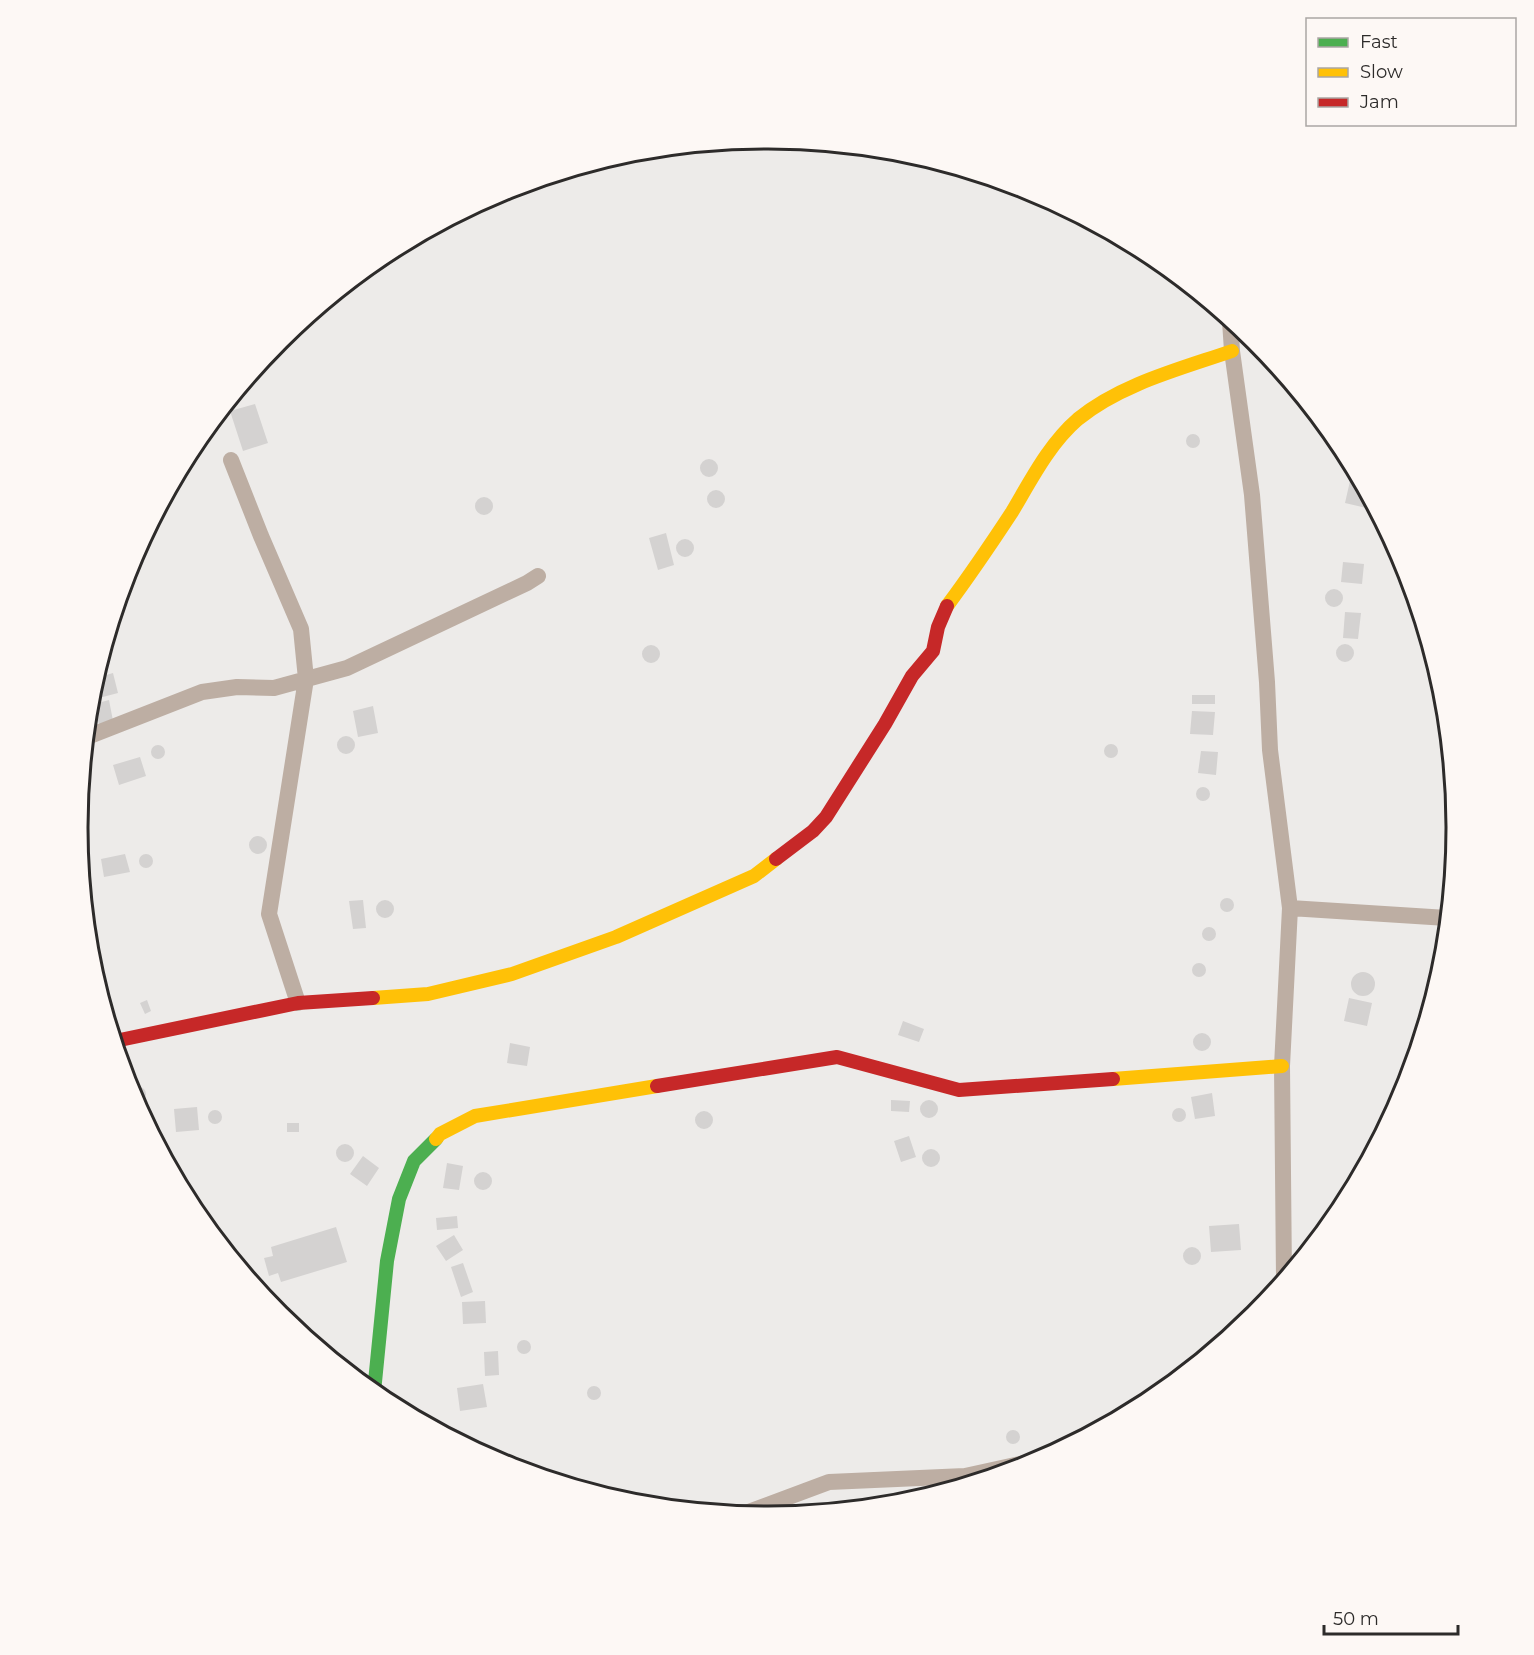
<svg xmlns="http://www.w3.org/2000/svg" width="1534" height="1655" font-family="Montserrat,sans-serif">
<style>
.building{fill:#d4d2d1}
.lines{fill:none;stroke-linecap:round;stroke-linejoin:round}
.street{stroke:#bdaea3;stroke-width:16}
.fast{stroke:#4caf50;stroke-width:14}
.slow{stroke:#ffc107;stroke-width:14}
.jam{stroke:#c62828;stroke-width:14}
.rim{fill:none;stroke:#2d2b2a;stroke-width:3}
</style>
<rect width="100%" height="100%" fill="#edebe9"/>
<path class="building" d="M255,404L268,443L243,451L230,411Z
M1186 441a7 7 0 1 1 14 0a7 7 0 1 1-14 0Z
M700 468a9 9 0 1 1 18 0a9 9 0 1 1-18 0Z
M1350,481L1361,484L1375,510L1345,503Z
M707 499a9 9 0 1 1 18 0a9 9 0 1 1-18 0Z
M475 506a9 9 0 1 1 18 0a9 9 0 1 1-18 0Z
M666,533L674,565L658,570L649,538Z
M676 548a9 9 0 1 1 18 0a9 9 0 1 1-18 0Z
M1343,562L1364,564L1362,584L1341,582Z
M1325 598a9 9 0 1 1 18 0a9 9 0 1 1-18 0Z
M1345,612L1361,613L1358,639L1343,638Z
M1336 653a9 9 0 1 1 18 0a9 9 0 1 1-18 0Z
M642 654a9 9 0 1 1 18 0a9 9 0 1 1-18 0Z
M113,673L118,693L95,699L93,689L96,678Z
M1192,695H1215V704H1192Z
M109,700L114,726L100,729L94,704Z
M373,706L378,733L358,737L353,711Z
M1192,711L1215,712L1213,735L1190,734Z
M337 745a9 9 0 1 1 18 0a9 9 0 1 1-18 0Z
M1104 751a7 7 0 1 1 14 0a7 7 0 1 1-14 0Z
M151 752a7 7 0 1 1 14 0a7 7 0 1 1-14 0Z
M1201,751L1218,752L1216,775L1198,773Z
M140,757L146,776L119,785L113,765Z
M1196 794a7 7 0 1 1 14 0a7 7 0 1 1-14 0Z
M249 845a9 9 0 1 1 18 0a9 9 0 1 1-18 0Z
M139 861a7 7 0 1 1 14 0a7 7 0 1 1-14 0Z
M125,854L130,872L104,877L101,859Z
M1220 905a7 7 0 1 1 14 0a7 7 0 1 1-14 0Z
M363,900L366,928L353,929L349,901Z
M376 909a9 9 0 1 1 18 0a9 9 0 1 1-18 0Z
M1202 934a7 7 0 1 1 14 0a7 7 0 1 1-14 0Z
M1192 970a7 7 0 1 1 14 0a7 7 0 1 1-14 0Z
M1351 984a12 12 0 1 1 24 0a12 12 0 1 1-24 0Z
M107,998L111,1010L106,1011L103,999Z
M1349,998L1372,1003L1367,1026L1344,1021Z
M147,1000L151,1011L145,1014L140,1003Z
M903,1021L924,1029L919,1042L898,1035Z
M1193 1042a9 9 0 1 1 18 0a9 9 0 1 1-18 0Z
M510,1043L530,1047L527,1066L507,1063Z
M132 1094a7 7 0 1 1 14 0a7 7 0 1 1-14 0Z
M1212,1093L1215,1116L1195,1119L1191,1097Z
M891,1100L910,1101L909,1112L891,1111Z
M920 1109a9 9 0 1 1 18 0a9 9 0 1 1-18 0Z
M197,1107L199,1130L176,1132L174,1109Z
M1172 1115a7 7 0 1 1 14 0a7 7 0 1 1-14 0Z
M208 1117a7 7 0 1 1 14 0a7 7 0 1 1-14 0Z
M695 1120a9 9 0 1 1 18 0a9 9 0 1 1-18 0Z
M287,1123H299V1132H287Z
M909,1136L916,1157L901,1162L894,1141Z
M336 1153a9 9 0 1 1 18 0a9 9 0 1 1-18 0Z
M922 1158a9 9 0 1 1 18 0a9 9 0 1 1-18 0Z
M363,1156L379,1168L367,1186L350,1174Z
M447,1163L463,1166L459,1190L443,1188Z
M474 1181a9 9 0 1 1 18 0a9 9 0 1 1-18 0Z
M457,1216L458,1228L437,1230L436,1218Z
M1239,1224L1241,1250L1211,1252L1209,1226Z
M336,1227L347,1262L281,1282L278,1273L269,1276L264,1258L273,1256L271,1247Z
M454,1235L463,1250L446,1261L436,1246Z
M1183 1256a9 9 0 1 1 18 0a9 9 0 1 1-18 0Z
M463,1263L473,1292L461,1297L451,1267Z
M485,1301L486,1323L463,1324L462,1302Z
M517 1347a7 7 0 1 1 14 0a7 7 0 1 1-14 0Z
M498,1351L499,1375L485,1376L484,1352Z
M483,1384L487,1407L460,1411L457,1388Z
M587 1393a7 7 0 1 1 14 0a7 7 0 1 1-14 0Z
M1006 1437a7 7 0 1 1 14 0a7 7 0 1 1-14 0Z
M640,1495L646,1499L648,1505L631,1503L633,1497Z"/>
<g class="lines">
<path class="street" d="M1230,321L1232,351L1252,495L1267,682L1270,750L1290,908L1282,1066L1284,1278
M231,460L261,536L301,629L306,679L269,914L298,1003
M87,737L202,692L237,687L274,688L347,668L527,583L538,576
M1290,908L1447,918
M743,1514L829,1482L965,1476L1038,1460"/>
<path class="fast" d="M374,1392L387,1261L399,1199L414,1161L436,1139"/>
<path class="slow" d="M947,606C970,575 991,544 1012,512C1031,480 1049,444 1078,419C1121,384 1180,369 1232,351
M373,998L428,994L512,974L616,937L754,876L776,859
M1113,1079L1282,1066
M436,1139L440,1134L475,1116L657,1086"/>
<path class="jam" d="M776,859L813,831L826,817L885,724L912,676L933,651L938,627L947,606
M115,1041L298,1003L373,998
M657,1086L837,1057L959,1090L1113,1079"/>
</g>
<path d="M0 0H1534V1655H0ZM766 149H768A678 678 0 0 1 1446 827V828A678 678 0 0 1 768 1506H766A678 678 0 0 1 88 828V827A678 678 0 0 1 766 149Z" fill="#fdf8f5" fill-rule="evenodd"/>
<path class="rim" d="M766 149H768A678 678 0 0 1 1446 827V828A678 678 0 0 1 768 1506H766A678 678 0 0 1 88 828V827A678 678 0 0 1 766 149Z"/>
<rect x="1306" y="18" width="210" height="108" fill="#fdf8f5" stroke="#aaa6a4" stroke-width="1.5"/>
<rect x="1318" y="38" width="30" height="9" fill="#4caf50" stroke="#aaa6a4" stroke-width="1.5"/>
<text x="1360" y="48" font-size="18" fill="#2d2b2a">Fast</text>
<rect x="1318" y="68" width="30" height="9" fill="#ffc107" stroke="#aaa6a4" stroke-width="1.5"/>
<text x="1360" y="78" font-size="18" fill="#2d2b2a">Slow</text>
<rect x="1318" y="98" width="30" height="9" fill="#c62828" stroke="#aaa6a4" stroke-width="1.5"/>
<text x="1360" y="108" font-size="18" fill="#2d2b2a">Jam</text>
<path d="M1324 1625v9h134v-9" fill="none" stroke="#2d2b2a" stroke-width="3"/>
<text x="1333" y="1625" font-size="18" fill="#2d2b2a" stroke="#fdf8f5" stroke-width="4.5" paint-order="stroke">50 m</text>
</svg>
